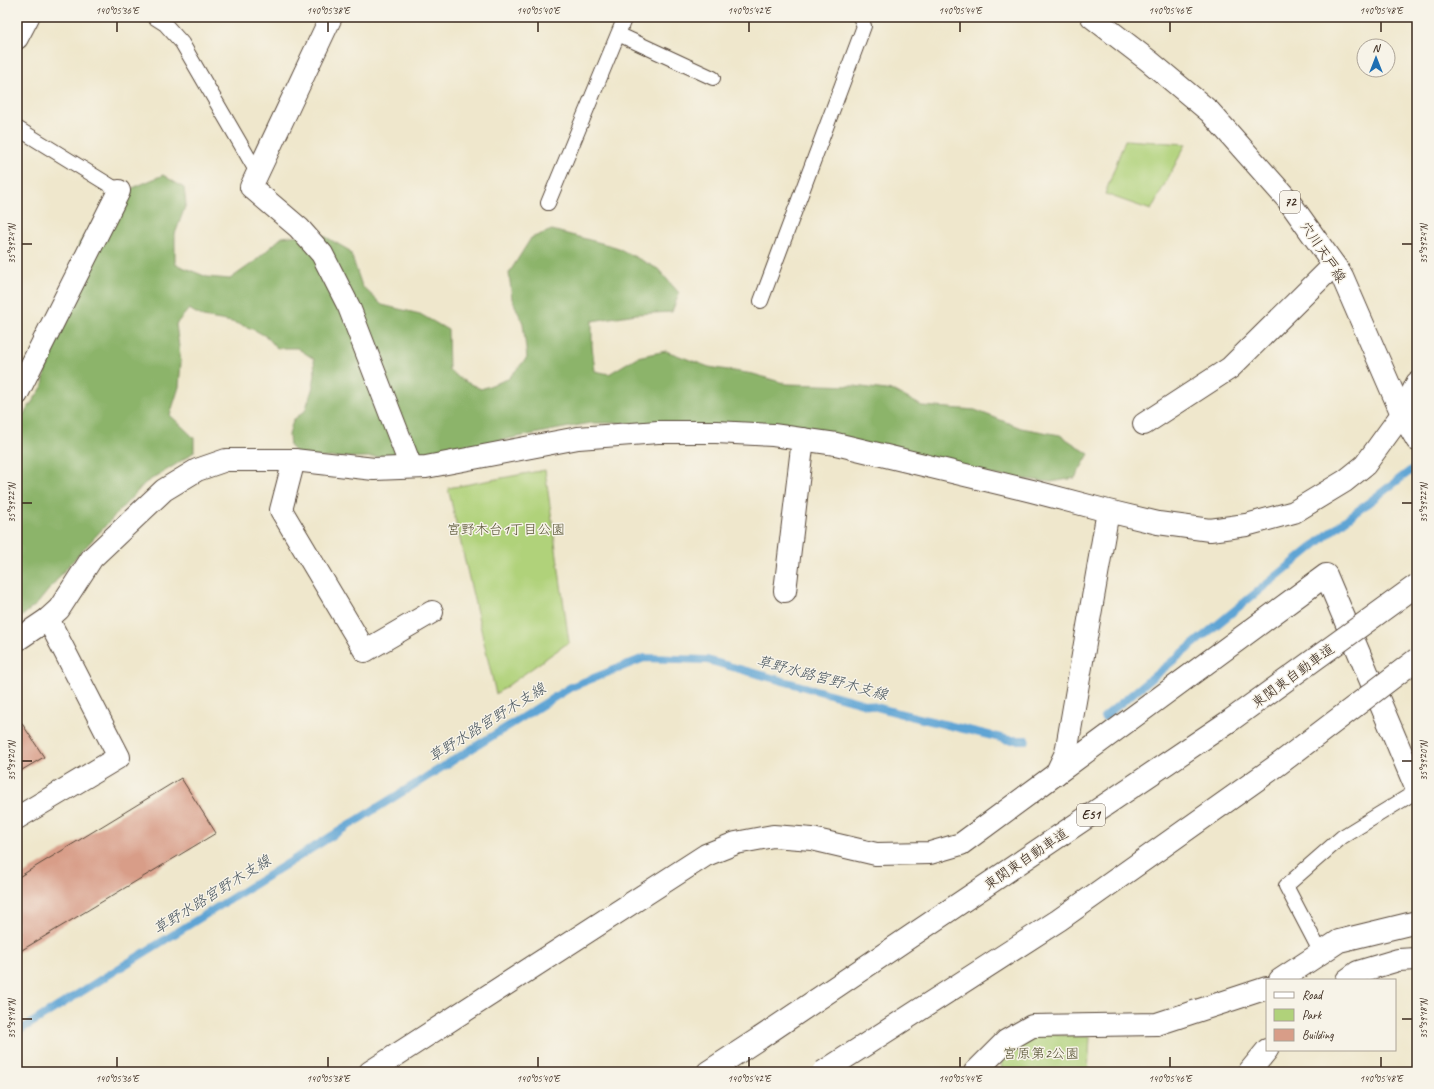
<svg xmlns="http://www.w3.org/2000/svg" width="1434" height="1089" font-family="Caveat,'Klee One',sans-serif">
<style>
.green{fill:#b0d27a;stroke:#767e4c}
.forest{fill:#8cb46a;stroke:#646f44}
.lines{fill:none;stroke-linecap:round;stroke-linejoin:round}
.stream{stroke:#5fa4d4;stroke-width:8}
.building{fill:#d89d88}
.service-casing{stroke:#564638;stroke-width:16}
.minor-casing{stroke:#564638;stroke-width:24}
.tertiary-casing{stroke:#564638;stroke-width:24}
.primary-casing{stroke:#564638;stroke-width:24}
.motorway-casing{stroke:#564638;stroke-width:24}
.service{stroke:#fff;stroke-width:14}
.minor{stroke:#fff;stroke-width:22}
.tertiary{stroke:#fff;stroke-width:22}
.primary{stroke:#fff;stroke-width:22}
.motorway{stroke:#fff;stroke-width:22}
.motorway-bridge-casing{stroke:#564638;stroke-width:24;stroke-linecap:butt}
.motorway-bridge{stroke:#fff;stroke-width:22}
.ticks{fill:none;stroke:#3b2a1e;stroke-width:1.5}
.labels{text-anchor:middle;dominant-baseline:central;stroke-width:3;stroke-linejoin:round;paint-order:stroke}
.shield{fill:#f7f3e8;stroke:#73665b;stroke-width:1}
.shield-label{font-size:13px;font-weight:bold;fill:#3b2a1e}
.street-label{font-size:14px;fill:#3b2a1e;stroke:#f7f3e8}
.park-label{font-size:14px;fill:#585435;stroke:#f7f3e8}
.water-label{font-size:15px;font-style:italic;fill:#48555e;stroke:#f7f3e8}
.neatline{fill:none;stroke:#3b2a1e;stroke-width:1.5}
.ticks-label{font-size:10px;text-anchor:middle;fill:#3b2a1e}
</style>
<rect width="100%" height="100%" fill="#f7f3e8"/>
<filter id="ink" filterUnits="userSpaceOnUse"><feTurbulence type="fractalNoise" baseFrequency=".025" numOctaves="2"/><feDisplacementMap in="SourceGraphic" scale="8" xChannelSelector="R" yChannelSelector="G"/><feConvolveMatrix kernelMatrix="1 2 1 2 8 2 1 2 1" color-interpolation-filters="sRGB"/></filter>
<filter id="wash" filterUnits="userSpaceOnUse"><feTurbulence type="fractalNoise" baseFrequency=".012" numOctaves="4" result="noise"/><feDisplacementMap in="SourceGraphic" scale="16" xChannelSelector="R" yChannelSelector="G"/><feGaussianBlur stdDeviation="0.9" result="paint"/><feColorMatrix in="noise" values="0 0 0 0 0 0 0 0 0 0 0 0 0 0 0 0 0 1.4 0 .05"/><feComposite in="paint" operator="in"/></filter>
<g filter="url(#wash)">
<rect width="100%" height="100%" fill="#efe7cc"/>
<path class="green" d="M1125,140L1186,144L1151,210L1105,194Z
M545,470L569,642L496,694L448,488Z
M1030,1033L1090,1037L1088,1072H1001L1002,1059Z"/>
<path class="forest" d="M163,175L184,188L186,204L175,234V264L207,277L230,279L254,262L282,237L319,233L350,251L362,286L382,305L420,314L448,330L449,370L462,380L481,389L508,379L527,358L523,323L512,299L509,273L531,238L552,230L616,247L658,269L679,293L672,312L636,314L592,321V346L595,371L609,374L637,357L666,351L709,367L753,374L787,384L854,386L894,391L922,406L975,410L1021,428L1060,435L1089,454L1075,478L1051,482L1015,478L631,423H590L446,451L374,457L303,458L290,447L289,435L293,420L305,411L312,390L315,375L314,359L297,348H277L267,337L253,329L232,322L203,317L189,309L176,324L181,362L179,387L170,415L194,438V452L175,465L145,483L69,565L37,604L17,620V424L43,386L47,357L68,294L79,244L104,207L121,193Z"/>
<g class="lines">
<path class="stream" d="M1104,717L1343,522L1410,471
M17,1032L571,687L644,658L707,660L898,713L1009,740H1026"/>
</g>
<g id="blocks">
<path class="building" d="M17,716L44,757L17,773Z
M181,778L216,833L17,953V878Z"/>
</g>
</g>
<g filter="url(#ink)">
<use href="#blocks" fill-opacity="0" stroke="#564638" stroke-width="1"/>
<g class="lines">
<defs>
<path id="service" d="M154,17L165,24L182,43L258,174
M618,34L713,78
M17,128L119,191
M548,203L625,17
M761,301L864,26L860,17
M1321,953L1286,886L1342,837L1417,791"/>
<path id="minor" d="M331,17L251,187L299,228L322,254L349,307L411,467
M17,38L28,17
M17,394L119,191
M1144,424L1230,368L1334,265
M294,460L281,510L365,651L432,612
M785,591L803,439
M1056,774L1326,575L1417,790
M17,818L119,757L48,619
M1280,980L1339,941L1417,922
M975,1072L1006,1041L1032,1026L1157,1024L1267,988"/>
<path id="tertiary" d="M17,640L48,619L59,609L92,558L164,490L197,470L226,460H294L374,469L426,467L578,438L658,432H716L773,435L836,444L1032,491L1108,511L1158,523L1210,530L1246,525L1294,512L1345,481L1365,465L1402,414L1417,383
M1347,980L1358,972L1398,960L1417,959
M370,1072L706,855L736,843L773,836L812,839L876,854L930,853L961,844L1056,774L1066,753L1108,511
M1249,1072L1267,1050"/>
<path id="primary" d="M1092,17L1149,61L1210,112L1288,200L1342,276L1402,414L1417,440"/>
<path id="motorway" d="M708,1072L760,1038"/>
</defs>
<use href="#service" class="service-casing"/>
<use href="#minor" class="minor-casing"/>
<use href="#tertiary" class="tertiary-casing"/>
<use href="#primary" class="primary-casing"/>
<use href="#motorway" class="motorway-casing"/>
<use href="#service" class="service"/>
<use href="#minor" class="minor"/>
<use href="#tertiary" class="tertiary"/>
<use href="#primary" class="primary"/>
<use href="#motorway" class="motorway"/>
<defs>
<path id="motorway-bridge" d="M760,1038L1231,720L1417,585
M823,1072L1059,920L1279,764L1417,659"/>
</defs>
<use href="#motorway-bridge" class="motorway-bridge-casing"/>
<use href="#motorway-bridge" class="motorway-bridge"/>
</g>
</g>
<path class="ticks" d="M117,22V32M328,22V32M538,22V32M749,22V32M960,22V32M1170,22V32M1381,22V32M22,244H32M1402,244H1412M22,503H32M1402,503H1412M22,761H32M1402,761H1412M22,1019H32M1402,1019H1412M117,1057V1067M328,1057V1067M538,1057V1067M749,1057V1067M960,1057V1067M1170,1057V1067M1381,1057V1067"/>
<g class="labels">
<g class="shield">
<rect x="1280" y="191" width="20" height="22" rx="3"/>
<rect x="1077" y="804" width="28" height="22" rx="3"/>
</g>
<g class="shield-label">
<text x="1290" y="202">72</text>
<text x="1091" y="815">E51</text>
</g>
<g class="street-label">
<text transform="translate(1323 252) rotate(56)">穴川天戸線</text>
<text transform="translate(1293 676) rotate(-36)">東関東自動車道</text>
<text transform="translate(1026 859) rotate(-34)">東関東自動車道</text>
</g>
<g class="park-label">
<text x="506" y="529">宮野木台1丁目公園</text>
<text x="1041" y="1053">宮原第2公園</text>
</g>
<g class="water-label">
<text transform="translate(822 678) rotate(15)">草野水路宮野木支線</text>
<text transform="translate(487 723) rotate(-32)">草野水路宮野木支線</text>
<text transform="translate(212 895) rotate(-32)">草野水路宮野木支線</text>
</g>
</g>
<rect width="1434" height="1089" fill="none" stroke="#f7f3e8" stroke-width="44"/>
<rect x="1266" y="979" width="130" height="72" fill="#f7f3e8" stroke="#aca397"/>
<rect x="1274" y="992" width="20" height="6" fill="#ffffff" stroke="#aca397"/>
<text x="1302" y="999" font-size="12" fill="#3b2a1e">Road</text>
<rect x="1274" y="1009" width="20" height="12" fill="#b0d27a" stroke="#aca397"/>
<text x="1302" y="1019" font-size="12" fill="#3b2a1e">Park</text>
<rect x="1274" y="1029" width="20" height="12" fill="#d89d88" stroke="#aca397"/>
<text x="1302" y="1039" font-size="12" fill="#3b2a1e">Building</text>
<g transform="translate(1376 58)"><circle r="19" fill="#f7f3e8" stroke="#aca397"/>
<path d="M0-3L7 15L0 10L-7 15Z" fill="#1f6fb2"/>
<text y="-6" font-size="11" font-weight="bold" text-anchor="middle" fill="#3b2a1e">N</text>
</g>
<rect x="22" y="22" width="1390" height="1045" class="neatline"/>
<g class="ticks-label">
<text x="117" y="14">140°05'36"E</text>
<text x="328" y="14">140°05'38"E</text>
<text x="538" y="14">140°05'40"E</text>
<text x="749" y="14">140°05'42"E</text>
<text x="960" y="14">140°05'44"E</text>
<text x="1170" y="14">140°05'46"E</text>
<text x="1381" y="14">140°05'48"E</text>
<text transform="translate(11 244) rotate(-90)" y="4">35°39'24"N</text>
<text transform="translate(1423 244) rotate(-90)" y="4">35°39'24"N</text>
<text transform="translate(11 503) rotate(-90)" y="4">35°39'22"N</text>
<text transform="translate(1423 503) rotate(-90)" y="4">35°39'22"N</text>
<text transform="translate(11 761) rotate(-90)" y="4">35°39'20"N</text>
<text transform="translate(1423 761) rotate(-90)" y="4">35°39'20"N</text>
<text transform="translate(11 1019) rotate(-90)" y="4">35°39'18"N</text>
<text transform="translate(1423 1019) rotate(-90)" y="4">35°39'18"N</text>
<text x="117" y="1082">140°05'36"E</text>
<text x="328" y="1082">140°05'38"E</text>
<text x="538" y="1082">140°05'40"E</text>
<text x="749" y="1082">140°05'42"E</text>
<text x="960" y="1082">140°05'44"E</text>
<text x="1170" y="1082">140°05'46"E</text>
<text x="1381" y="1082">140°05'48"E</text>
</g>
</svg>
